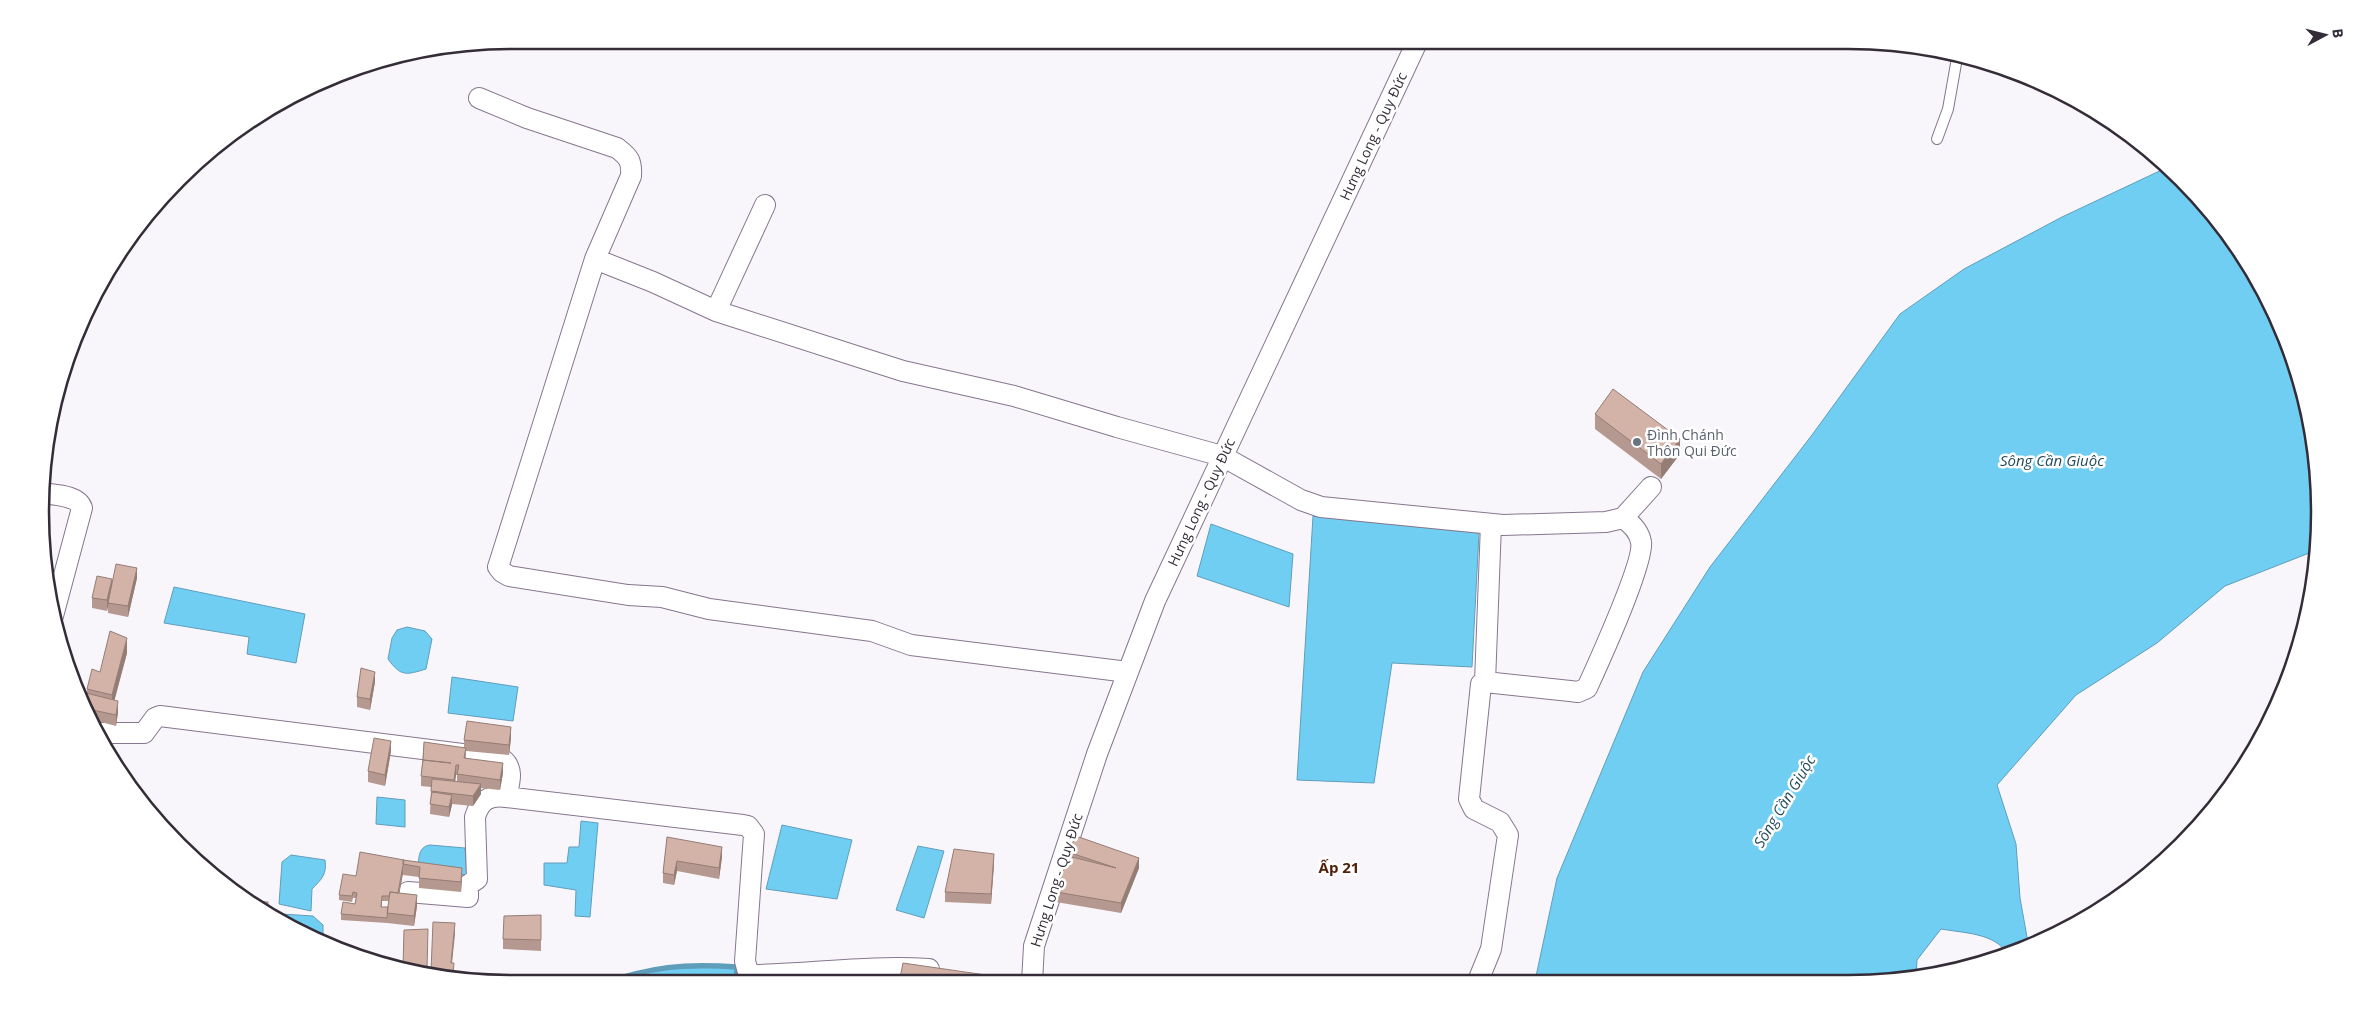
<svg xmlns="http://www.w3.org/2000/svg" width="2360" height="1024" font-family="'Open Sans',sans-serif">
<style>
.water{fill:#71cef3;stroke:#5f9ebb}
.lines{fill:none;stroke-linecap:round;stroke-linejoin:round}
.stream{stroke:#5f9ebb;stroke-width:5.5}
.service-casing{stroke:#86768e;stroke-width:12}
.minor-casing{stroke:#86768e;stroke-width:22}
.service{stroke:#fff;stroke-width:10}
.minor{stroke:#fff;stroke-width:20}
.wall{fill:#b59990;fill-rule:evenodd}
.shaded-wall{fill:#947d75}
.building{fill:#d3b2a7;stroke:#947d75}
.worship-dot{fill:#6b7280;stroke:#fff;stroke-width:2}
.labels{text-anchor:middle;dominant-baseline:central;stroke-width:5;stroke-linejoin:round;paint-order:stroke}
.street-label{font-size:14px;fill:#342d38;stroke:#fff}
.worship-label{font-size:14px;fill:#5b616d;stroke:#fff;text-anchor:start}
.water-label{font-size:15px;font-style:italic;fill:#244c5d;stroke:#fff}
.neighbourhood-label{font-size:15px;font-weight:bold;fill:#51200a;stroke:#fff}
.rim{fill:none;stroke:#342d38;stroke-width:2.5}
</style>
<rect width="100%" height="100%" fill="#f9f6fb"/>
<path class="water" d="M2168,167L2223,225L2271,304L2304,390L2319,481L2317,550L2225,586L2157,643L2076,695L1997,785L2016,844L2020,898L2029,948L2007,954C1996,933 1963,933 1941,929L1917,960L1916,978L1910,980L1535,981L1557,878L1643,672L1710,567L1812,435L1900,314L1964,269L2062,217Z
M1313,516L1479,533L1472,667L1392,663L1374,783L1297,780Z
M1211,524L1293,554L1289,607L1197,576Z
M174,587L305,614L296,663L247,654L249,637L164,623Z
M407,627L425,631L432,639L426,669C406,675 401,677 388,659L392,638L397,630Z
M452,677L518,687L513,721L448,713Z
M377,797L405,800V827L376,824Z
M581,821L598,823L590,917L575,916L576,890L544,885V863H567L569,847H579Z
M782,825L852,840L837,899L766,889Z
M430,845L465,848L467,875L418,871C419,860 417,847 430,845Z
M918,846L944,851L924,918L896,910Z
M291,855L325,860C327,874 322,879 312,889L311,911L279,904L282,862Z
M281,914L313,916L323,925V942L280,923Z
M698,965L737,967L736,982L600,984L662,967Z"/>
<g class="lines">
<path class="stream" d="M600,984C652,967 683,963 737,967L736,982H687"/>
<defs>
<path id="service" d="M1937,139L1948,109L1957,58"/>
<path id="minor" d="M479,98L527,118L617,148C629,157 632,161 631,176L595,259L653,282L716,311L859,357L903,371L1014,396L1117,427L1222,456L1301,500L1321,507L1503,525L1606,522L1623,518L1651,487
M595,259L500,561L498,567L502,572L509,576L628,595L662,597L709,609L872,631L911,645L1128,672
M716,311L765,205
M42,493C54,495 78,495 82,508L53,616
M1485,682L1491,524
M97,733H144L155,718L160,716L502,759C515,769 509,784 506,797L743,825L748,826L754,834L745,961L748,972L753,975C812,974 870,965 929,969
M408,892L468,897V885L477,879L475,817C480,800 489,795 506,797
M1478,981L1491,949L1508,835L1500,822L1474,809L1469,799L1481,684L1485,682L1570,691L1578,692L1587,688C1598,664 1645,561 1641,542C1639,531 1632,524 1623,518
M1032,982L1034,946L1097,754L1155,601L1418,40"/>
</defs>
<use href="#service" class="service-casing"/>
<use href="#minor" class="minor-casing"/>
<use href="#service" class="service"/>
<use href="#minor" class="minor"/>
</g>
<path class="wall" d="M1595,414L1680,454L1661,479L1595,429Z
M137,578L128,617L108,613V604L107,611L92,608V598L112,585Z
M127,653L114,700L118,712L116,726L93,720L82,692L87,694V689L100,672Z
M375,682L370,710L357,707V697Z
M511,738L509,755L466,751V758L503,773L500,790L481,788V794L473,806L452,804L449,817L430,814L431,787L421,786V776L424,742L464,748V740ZM456,775H457V781H455Z
M391,751L385,786L368,782V771Z
M667,837L722,857L719,879L677,871L674,885L663,883V873Z
M1068,852L1139,868L1121,913L1056,902V892L1068,857Z
M404,860L462,878L461,892L419,888V877L403,875V873L399,893L417,906L414,926L387,923V919V923L341,920V914L355,904L356,898H353L352,902L339,900V895L356,876ZM382,901H389L388,907H382Z
M994,864L991,904L945,902V892Z
M541,915V951L503,949V939Z"/>
<path class="shaded-wall" d="M1680,439V454L1661,479V464Z
M137,568V578L128,617V606Z
M112,579V589L107,611V600Z
M127,638V653L112,710V695Z
M375,672V682L370,710V699Z
M118,701V712L116,726V715Z
M511,727V738L509,755V745Z
M391,741V751L385,786V775Z
M503,763V773L500,790V780Z
M456,765V775L454,790V780Z
M481,784V794L473,806V796Z
M452,795V805L449,817V807Z
M722,847V857L719,879V868Z
M994,854V864L991,904V894Z
M1139,858V868L1121,913V903Z
M677,861V871L674,885V875Z
M403,868V873L398,902V897Z
M462,868V878L461,892V882Z
M417,895V906L414,926V916Z
M455,923V934L451,973V963Z"/>
<path class="building" d="M1613,389L1680,439L1661,464L1595,414Z
M116,564L137,568L128,606L108,603Z
M97,576L112,579L107,600L92,598Z
M110,631L127,638L112,695L87,689L92,669L100,672Z
M361,668L375,672L370,699L357,697Z
M82,692L118,701L116,715L88,709Z
M467,721L511,727L509,745L464,740Z
M374,738L391,741L385,775L368,771Z
M424,742L466,748L464,758L503,763L500,780L457,774L459,765H456L454,780L421,776L423,760L451,763L423,760Z
M432,779L481,784L473,796L431,791Z
M432,792L452,795L449,807L430,804Z
M1076,836L1139,858L1121,903L1056,892L1068,856L1116,868L1068,852Z
M667,837L722,847L719,868L677,861L674,875L663,873Z
M954,849L994,854L991,894L945,892Z
M360,852L404,860L398,893L390,892L389,896H382L381,907H388L387,918L341,914L343,902L355,904L357,893L353,892L352,896L339,895L343,874L356,876Z
M403,860L462,868L461,882L419,878L420,867L403,864Z
M390,892L417,895L414,916L387,913Z
M250,901L268,902L267,914L250,902Z
M541,915V940L503,939L504,916Z
M433,922L455,923L451,963H454L453,974L431,971Z
M428,929L427,970L403,966L404,930Z
M903,963L1020,980V983H899Z"/>
<circle class="worship-dot" cx="1637" cy="442" r="5"/>
<g class="labels">
<g class="street-label">
<text transform="translate(1373 136) rotate(-65)">Hưng Long - Quy Đức</text>
<text transform="translate(1201 502) rotate(-65)">Hưng Long - Quy Đức</text>
<text transform="translate(1056 880) rotate(-72)">Hưng Long - Quy Đức</text>
</g>
<g class="worship-label">
<text x="1647" y="434">Đình Chánh<tspan x="1647" dy="16">Thôn Qui Đức</tspan></text>
</g>
<g class="water-label">
<text x="2052" y="460">Sông Cần Giuộc</text>
<text transform="translate(1784 801) rotate(-59)">Sông Cần Giuộc</text>
</g>
<g class="neighbourhood-label">
<text x="1339" y="867">Ấp 21</text>
</g>
</g>
<path d="M0 0H2360V1024H0ZM512 49H1848A463 463 0 0 1 2311 512V512A463 463 0 0 1 1848 975H512A463 463 0 0 1 49 512V512A463 463 0 0 1 512 49Z" fill="#fff" fill-rule="evenodd"/>
<path class="rim" d="M512 49H1848A463 463 0 0 1 2311 512V512A463 463 0 0 1 1848 975H512A463 463 0 0 1 49 512V512A463 463 0 0 1 512 49Z"/>
<g transform="translate(2325 35) rotate(83)" stroke="#ffffff" stroke-width="4" paint-order="stroke">
<path d="M0-4L9 19L0 12L-9 19Z" fill="#342d38"/>
<text y="-8" font-size="14" font-weight="bold" text-anchor="middle" fill="#342d38">B</text>
</g>
</svg>
